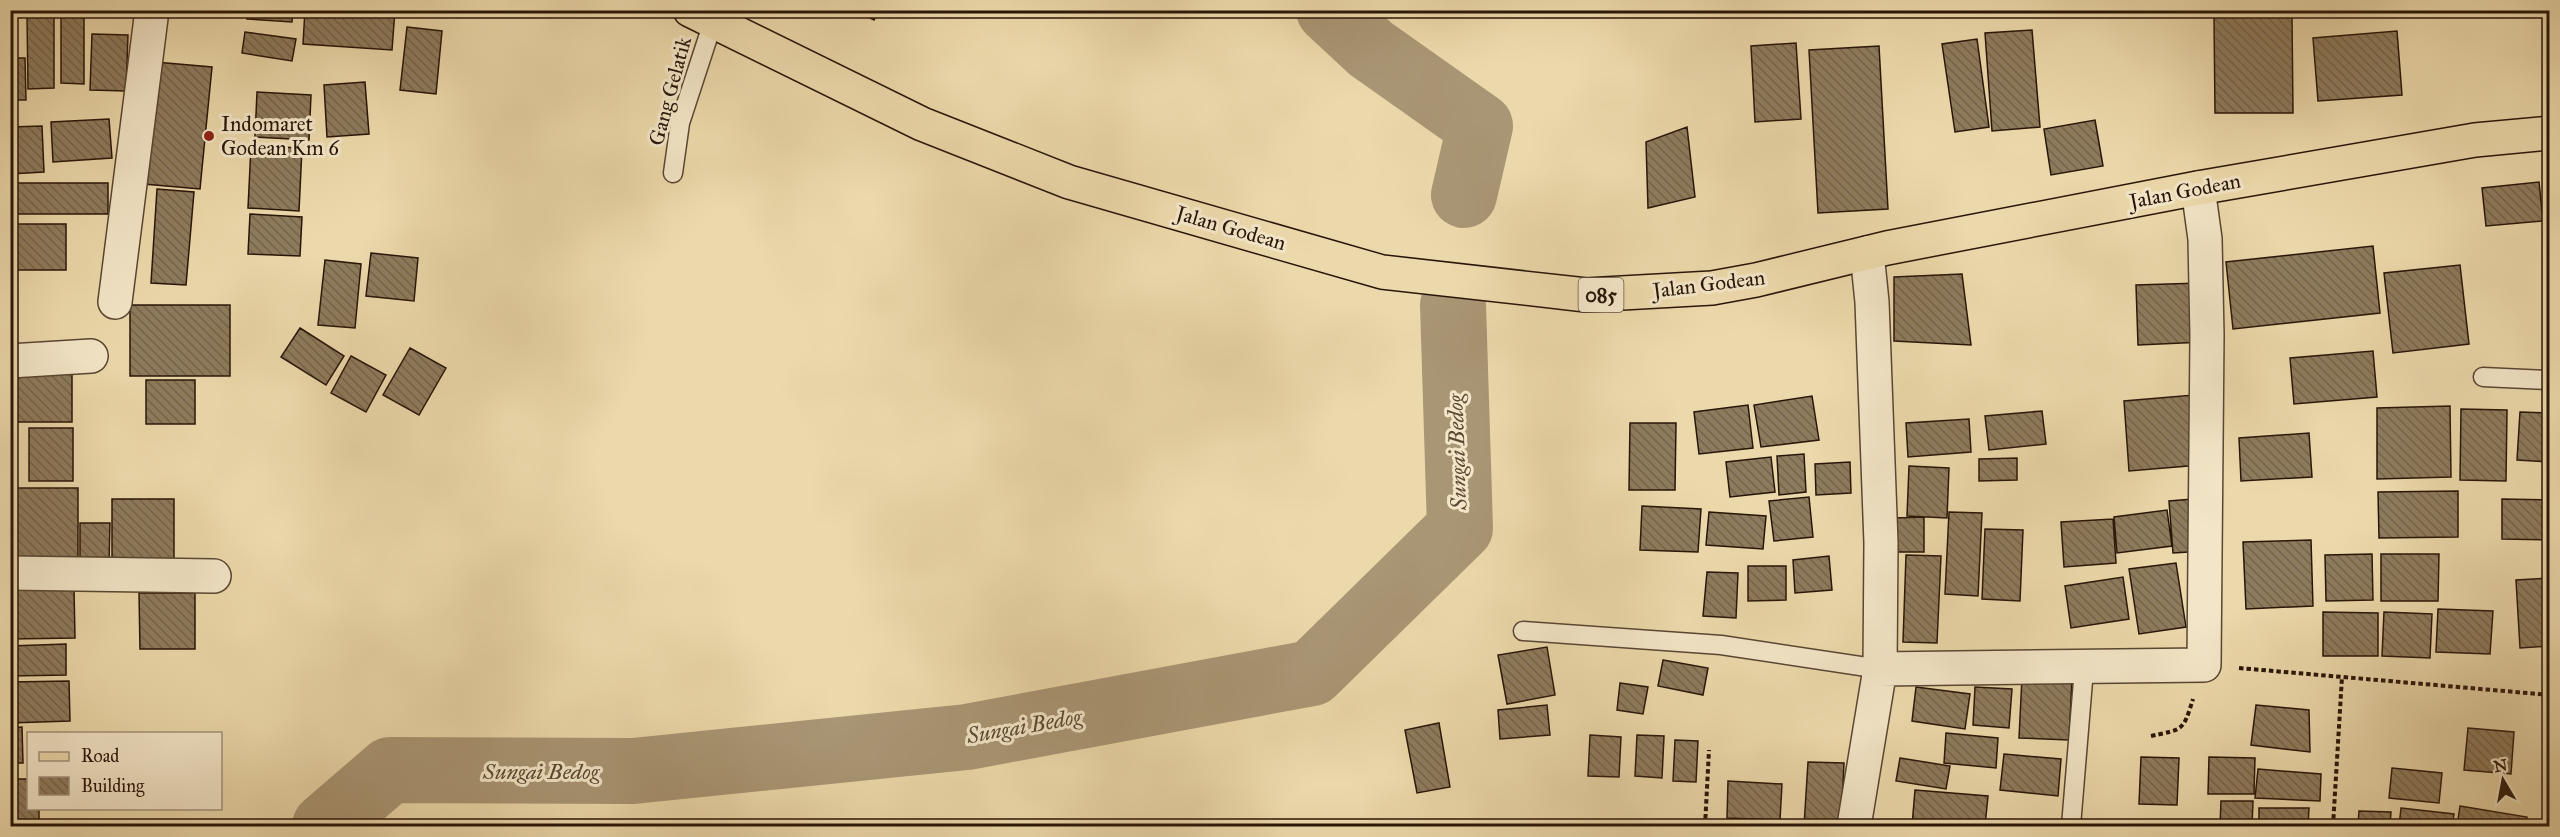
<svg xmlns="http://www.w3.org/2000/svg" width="2560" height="837" font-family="'IM FELL Great Primer',serif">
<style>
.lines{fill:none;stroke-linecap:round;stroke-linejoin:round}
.river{stroke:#a99674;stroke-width:66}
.building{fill:url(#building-back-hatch);stroke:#281509;stroke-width:1.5}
.service-casing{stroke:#594632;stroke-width:21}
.minor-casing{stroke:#594632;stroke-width:36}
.primary-casing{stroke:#281509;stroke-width:36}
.path{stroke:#281509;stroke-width:4;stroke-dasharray:4.5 3;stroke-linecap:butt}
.service{stroke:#f3e6c8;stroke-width:18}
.minor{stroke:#f3e6c8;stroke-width:33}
.primary{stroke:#ecd9ab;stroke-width:33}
.poi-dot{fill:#8f2418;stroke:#f3e6c8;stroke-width:2}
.labels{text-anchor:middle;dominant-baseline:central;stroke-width:6;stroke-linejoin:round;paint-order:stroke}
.shield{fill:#f3e6c8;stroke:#655442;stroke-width:1.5}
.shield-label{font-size:20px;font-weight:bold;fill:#281509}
.street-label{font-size:21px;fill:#281509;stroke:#f3e6c8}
.poi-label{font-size:21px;fill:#281509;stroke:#f3e6c8;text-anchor:start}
.water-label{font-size:22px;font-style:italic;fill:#5c4934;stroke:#f3e6c8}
</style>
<defs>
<pattern id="building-back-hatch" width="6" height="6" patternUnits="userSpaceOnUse" patternTransform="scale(1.5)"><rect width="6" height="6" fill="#8e7b5d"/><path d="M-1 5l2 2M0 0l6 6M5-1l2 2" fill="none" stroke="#74644b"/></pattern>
</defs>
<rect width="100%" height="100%" fill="#ecd9ab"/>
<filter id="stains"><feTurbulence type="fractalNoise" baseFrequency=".00333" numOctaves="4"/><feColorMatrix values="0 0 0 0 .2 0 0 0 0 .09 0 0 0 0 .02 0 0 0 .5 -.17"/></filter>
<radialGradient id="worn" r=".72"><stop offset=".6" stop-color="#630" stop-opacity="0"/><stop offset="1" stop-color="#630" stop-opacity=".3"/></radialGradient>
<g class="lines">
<path class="river" d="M1329,10L1371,49L1480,126L1464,195
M325,826L390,770L633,771L967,737L1312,673L1460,528L1453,305"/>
</g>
<path class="building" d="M247,10H293L292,22L247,19Z
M305,10H395L392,50L303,44Z
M854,10H879L874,20Z
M61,15H84V84L61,83Z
M2292,16L2293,113H2215L2214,17Z
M27,17H54V88L28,89Z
M407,27L442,31L436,94L400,90Z
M2550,28V57L2545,56Z
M2032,30L2040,127L1992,131L1985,33Z
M2397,31L2402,95L2318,101L2313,38Z
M245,32L296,39L292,61L242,53Z
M92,34L128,35L126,91L90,90Z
M1977,39L1989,127L1955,132L1942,44Z
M1796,43L1801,119L1755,122L1751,46Z
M1879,46L1888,209L1818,213L1809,50Z
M10,58H25L26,100H10Z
M155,62L212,67L200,189L144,184Z
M365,82L369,134L327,137L324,85Z
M257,92L311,95L309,140L255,137Z
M109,119L112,158L53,162L51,122Z
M2095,120L2103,166L2051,175L2044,129Z
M42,126L44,172L10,174V127Z
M1687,127L1695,197L1648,208L1646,142Z
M251,146L302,148L299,211L248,208Z
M2545,158H2550V249H2544Z
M2539,182L2543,221L2486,226L2482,188Z
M13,183H108V214H13Z
M157,189L194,192L186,285L151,283Z
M250,214L302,217L300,256L248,254Z
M10,224H66V270H10Z
M2373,246L2380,313L2233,329L2226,262Z
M371,253L418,258L414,301L366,296Z
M325,260L361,264L355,328L318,325Z
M2460,265L2469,344L2393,353L2384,273Z
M1962,274L1971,345L1894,341V277Z
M2201,283L2204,342L2138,345L2136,285Z
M130,305H230V376H130Z
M300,328L344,356L326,385L281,357Z
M410,348L446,368L419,415L383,395Z
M2373,351L2377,397L2294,404L2290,358Z
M351,356L386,375L366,412L331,393Z
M10,365H72V422H10Z
M146,380H195V424H146Z
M2194,395L2200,465L2129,471L2124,401Z
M1812,396L1819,440L1761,447L1754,405Z
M1748,405L1753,448L1699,454L1694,412Z
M2450,406L2451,477L2377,479V408Z
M2461,409L2507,410L2506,481L2460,480Z
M2042,411L2046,444L1989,450L1985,416Z
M2520,412L2550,413V462L2517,460Z
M1969,419L1971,452L1908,457L1906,423Z
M1630,423H1676L1675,490H1629Z
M29,428H73V481H29Z
M2309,433L2312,477L2241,481L2239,438Z
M1804,454L1806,492L1779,495L1777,456Z
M1771,457L1775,492L1730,497L1726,462Z
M2017,458V480L1979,481V459Z
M1850,462L1851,493L1816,495L1815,464Z
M1909,466L1949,468L1947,518L1907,516Z
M15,488H78V563H15Z
M2458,491V537L2379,538L2378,492Z
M1809,497L1813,537L1774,541L1769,501Z
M2205,498L2204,551L2173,553L2169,501Z
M112,499H174V562H112Z
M2502,499L2550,500V540L2502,539Z
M1642,506L1701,509L1698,552L1640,550Z
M2167,510L2172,546L2117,553L2114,517Z
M1709,512L1766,516L1763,549L1706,545Z
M1949,512L1982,513L1978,596L1945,594Z
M1924,517V552H1893L1894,518Z
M2113,519L2116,563L2064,567L2061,522Z
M80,523H110L109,562H80Z
M1985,529L2023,530L2020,601L1982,599Z
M2311,540L2313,606L2246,609L2243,542Z
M2372,554L2373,600L2326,601L2325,555Z
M2381,554H2439L2438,601H2381Z
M1906,555L1941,556L1937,643L1903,642Z
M1829,556L1832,590L1795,593L1793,560Z
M2176,563L2186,627L2139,634L2129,569Z
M1748,566H1786V600L1748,601Z
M1707,572L1738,573L1736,618L1703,616Z
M2123,577L2129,619L2071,628L2065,586Z
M2550,578V646L2520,648L2516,580Z
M74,589L75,638L10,639V590Z
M139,593H195V649H140Z
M2438,609L2493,611L2490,654L2436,652Z
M2323,612L2378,613V656H2323Z
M2384,612L2432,614L2430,658L2382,656Z
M66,644V675L10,676V646Z
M1547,647L1555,695L1507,704L1498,655Z
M1663,660L1708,668L1703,695L1658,686Z
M2022,677L2072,679L2069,740L2019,738Z
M69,681L70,721L10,723V682Z
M1620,683L1648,687L1643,714L1617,710Z
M1916,687L1970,694L1965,729L1912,721Z
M1975,687L2012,689L2009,728L1973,725Z
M1547,705L1550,735L1500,739L1498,710Z
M2256,705L2309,710L2310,752L2251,745Z
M1439,723L1450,787L1417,793L1405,730Z
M22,727L23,763H10V728Z
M2468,728L2514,732L2511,774L2464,770Z
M1946,733L1998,738L1996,768L1944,763Z
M1590,735L1621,737L1619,777L1588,776Z
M1637,735L1664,736L1662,778L1635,776Z
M1675,740L1698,741L1696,782L1673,781Z
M2004,754L2061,759L2058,796L2000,790Z
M2141,757L2179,758L2177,805L2139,804Z
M2209,757L2255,758L2254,794H2208Z
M1900,758L1950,766L1946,789L1896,781Z
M1808,762L1844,763L1841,826H1804Z
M2392,768L2442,773L2439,803L2389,798Z
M2258,769L2321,774L2320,801L2255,798Z
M10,779H28V808H39V826H10Z
M1728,781L1782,784L1780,820L1727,818Z
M1915,790L1988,796L1985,826H1912Z
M2221,801H2253L2252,826H2220Z
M2460,806L2527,817L2526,826H2457Z
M2259,808H2309L2308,826H2259Z
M2401,808L2454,814L2452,826H2399Z
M2359,811L2391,812L2390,826H2358Z"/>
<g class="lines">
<defs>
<path id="service" d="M673,173L680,123L713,22
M2483,377L2550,380
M1523,631L1721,645L1880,669
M2071,826L2084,669"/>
<path id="minor" d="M115,302L152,10
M10,361L91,356
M10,573L214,576
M1880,669L2204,665L2207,335L2205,239L2198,188
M1854,826L1880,669L1881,543L1872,302L1867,253"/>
<path id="primary" d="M690,10L922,124L1069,182L1382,272L1586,295L1712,288L1756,280L1887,248L2198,188L2475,140L2550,133"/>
</defs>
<use href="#service" class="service-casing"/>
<use href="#minor" class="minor-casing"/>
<use href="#primary" class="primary-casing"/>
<path class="path" d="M2239,668L2550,695
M2151,736C2184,729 2183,731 2193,699
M1705,826L1709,750
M2333,826L2342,677
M2544,826L2550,790"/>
<use href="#service" class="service"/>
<use href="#minor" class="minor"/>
<use href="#primary" class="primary"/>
</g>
<circle class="poi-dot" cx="209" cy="136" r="6"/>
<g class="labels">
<rect class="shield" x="1578.5" y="278" width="45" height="34" rx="4.5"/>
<g class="shield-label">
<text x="1601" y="295">085</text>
</g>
<g class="street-label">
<text transform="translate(670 91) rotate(-75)">Gang Gelatik</text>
<text transform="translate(2185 191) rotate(-11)">Jalan Godean</text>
<text transform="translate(1231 228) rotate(16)">Jalan Godean</text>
<text transform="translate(1709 284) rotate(-7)">Jalan Godean</text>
</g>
<g class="poi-label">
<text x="221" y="124">Indomaret<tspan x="221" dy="24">Godean Km 6</tspan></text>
</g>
<g class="water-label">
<text transform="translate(1457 452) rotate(-92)">Sungai Bedog</text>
<text transform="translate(1024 726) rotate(-10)">Sungai Bedog</text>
<text x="541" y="771">Sungai Bedog</text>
</g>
</g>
<rect width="2560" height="837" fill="none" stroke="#ecd9ab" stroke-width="36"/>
<rect x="12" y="12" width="2536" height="813" fill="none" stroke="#281509" stroke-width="3"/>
<rect x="18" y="18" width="2524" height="801" fill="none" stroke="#281509" stroke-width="1.5"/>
<rect x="27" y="732" width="195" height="78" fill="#f3e6c8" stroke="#a2927c" stroke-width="1.5"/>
<rect x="39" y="752" width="30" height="9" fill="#ecd9ab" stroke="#a2927c" stroke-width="1.5"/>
<text x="81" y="762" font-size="18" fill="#281509">Road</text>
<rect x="39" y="777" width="30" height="18" fill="url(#building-back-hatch)" stroke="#a2927c" stroke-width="1.5"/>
<text x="81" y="792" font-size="18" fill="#281509">Building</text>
<g transform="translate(2503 780) rotate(350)" stroke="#f3e6c8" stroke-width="4.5" paint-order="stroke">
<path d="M0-4.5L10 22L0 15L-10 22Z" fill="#281509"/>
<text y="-9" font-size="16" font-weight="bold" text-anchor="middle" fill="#281509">N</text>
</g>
<rect width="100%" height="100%" filter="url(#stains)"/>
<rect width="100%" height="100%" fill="url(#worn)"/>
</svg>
